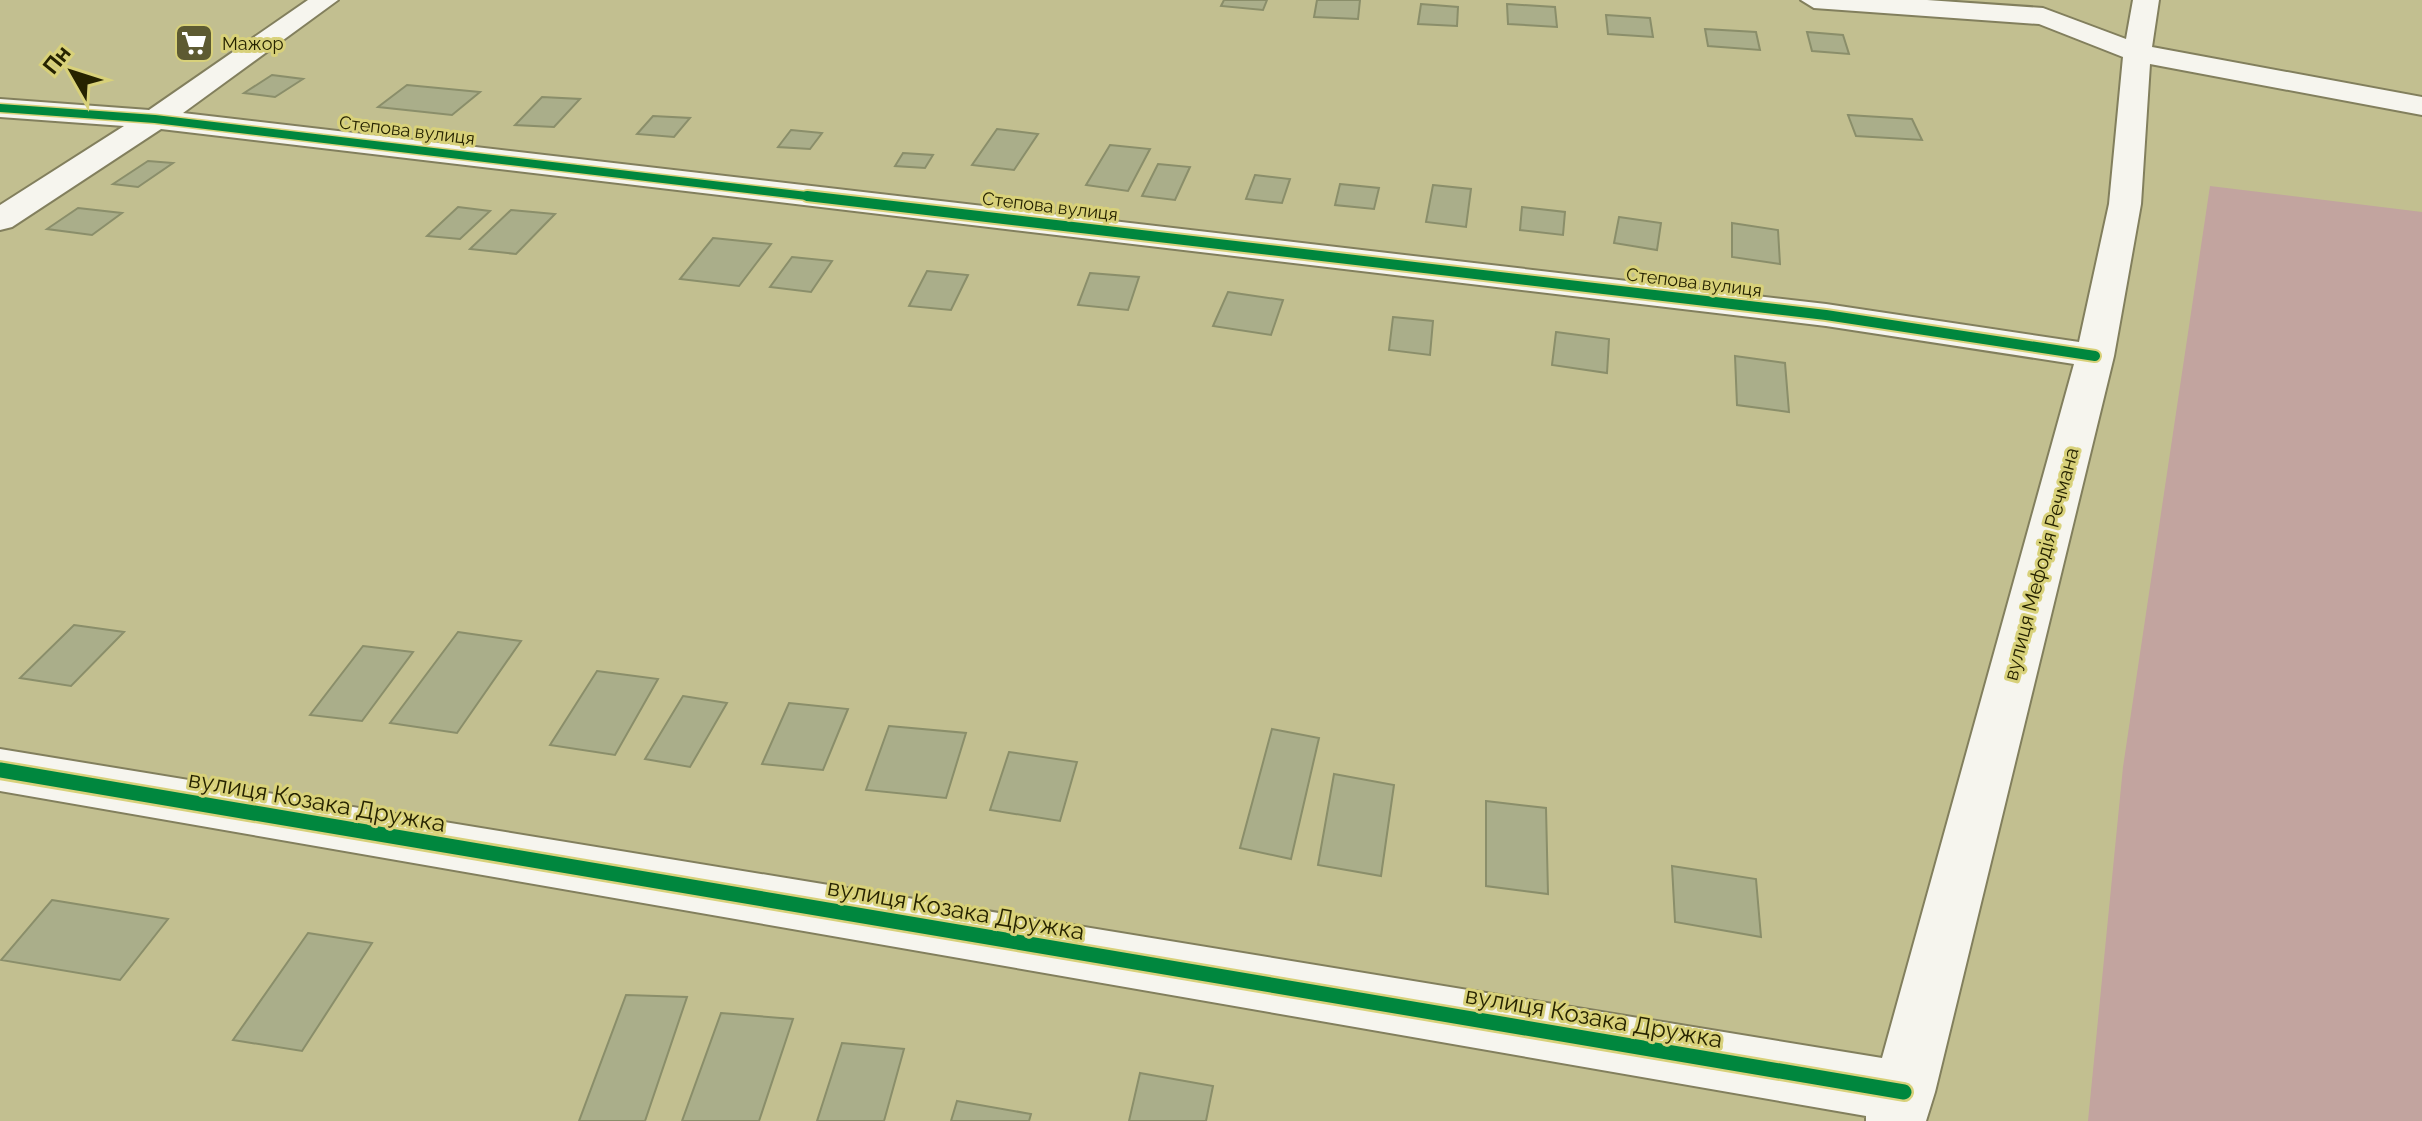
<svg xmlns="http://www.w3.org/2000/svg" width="2422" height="1121" font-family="Raleway,sans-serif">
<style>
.green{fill:#c2a49f}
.building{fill:#aaae8a;stroke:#8a8e6a;stroke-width:2}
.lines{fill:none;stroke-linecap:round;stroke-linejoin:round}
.minor-casing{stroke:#827f5d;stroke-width:4}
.minor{fill:#f6f5ee;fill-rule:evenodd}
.cycleway-far2-casing{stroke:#d8d17a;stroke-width:11}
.cycleway-far1-casing{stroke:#d8d17a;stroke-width:14}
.cycleway-casing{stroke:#d8d17a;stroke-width:20}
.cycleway-far2{stroke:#00873e;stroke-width:8}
.cycleway-far1{stroke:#00873e;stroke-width:10}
.cycleway{stroke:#00873e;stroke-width:15}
.labels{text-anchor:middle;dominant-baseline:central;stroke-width:6;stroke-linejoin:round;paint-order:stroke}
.far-poi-label{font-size:18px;fill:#262300;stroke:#d8d17a;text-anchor:start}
.far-street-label{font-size:18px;fill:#262300;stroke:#d8d17a}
.street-label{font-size:20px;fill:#262300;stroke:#d8d17a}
.near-street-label{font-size:24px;fill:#262300;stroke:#d8d17a}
</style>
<rect width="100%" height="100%" fill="#c2bf90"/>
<path class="green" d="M2210,186L2422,212V1121H2088L2123,767Z"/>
<path class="building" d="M1224,0H1267L1263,10L1221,6Z
M1317,0H1360L1358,19L1314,17Z
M1421,4L1458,7L1457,26L1418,24Z
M1507,4L1555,7L1557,27L1508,24Z
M1606,15L1650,18L1653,37L1608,34Z
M1705,29L1756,32L1760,50L1708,46Z
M1807,32L1843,35L1849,54L1812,51Z
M272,75L303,79L275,97L244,93Z
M407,85L480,92L452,115L378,107Z
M542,97L580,99L554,127L515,125Z
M1848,115L1912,119L1922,140L1856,136Z
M653,116L690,118L674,137L637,134Z
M997,129L1038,134L1014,170L972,165Z
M791,130L822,133L810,149L778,147Z
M1110,145L1150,149L1128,191L1086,185Z
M903,153L933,155L925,168L895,166Z
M148,161L173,163L138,187L113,184Z
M1158,164L1190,167L1175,200L1142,196Z
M1255,175L1290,179L1282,203L1246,199Z
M1340,184L1379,188L1374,209L1335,205Z
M1433,185L1471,189L1466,227L1426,222Z
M458,207L490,211L460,239L427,236Z
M1522,207L1565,212L1563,235L1520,230Z
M78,208L122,213L92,235L47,229Z
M511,210L555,214L516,254L470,249Z
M1619,217L1661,223L1657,250L1614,243Z
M1732,223L1778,230L1780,264L1732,257Z
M713,238L771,244L739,286L680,279Z
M792,257L832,261L811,292L770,287Z
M927,271L968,275L951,310L909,306Z
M1090,273L1139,277L1128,310L1078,305Z
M1228,292L1283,300L1271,335L1213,326Z
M1393,317L1433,321L1430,355L1389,350Z
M1556,332L1609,339L1607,373L1552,365Z
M1735,356L1785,363L1789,412L1737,405Z
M74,625L124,632L71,686L20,678Z
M458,632L521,641L457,733L390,723Z
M363,646L413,652L362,721L310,715Z
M597,671L658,679L615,755L550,745Z
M683,696L727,703L690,767L645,759Z
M789,703L848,709L823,770L762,764Z
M889,726L966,733L946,798L866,790Z
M1272,729L1319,738L1291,859L1240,848Z
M1009,752L1077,762L1060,821L990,810Z
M1334,774L1394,785L1381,876L1318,865Z
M1486,801L1546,808L1548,894L1486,886Z
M1672,866L1756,879L1761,937L1675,922Z
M52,900L168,919L120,980L1,960Z
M308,933L372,943L302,1051L233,1040Z
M626,995L687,997L645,1121H579Z
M721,1013L793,1019L759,1121H682Z
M842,1043L904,1049L884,1121H817Z
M1140,1073L1213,1086L1206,1121H1129Z
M957,1101L1031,1114L1029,1121H951Z"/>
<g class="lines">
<defs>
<path id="minor" d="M308,0H338L183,113L1826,304L2079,342L2109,204L2123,57L2039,24L1814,8L1801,0H1927L2043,8L2126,39L2133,0H2159L2152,47L2422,97V115L2150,64L2141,204L2114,356L1935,1092L1926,1121H1866V1116L0,791V749L1882,1058L2074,364L1826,326L161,129L12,227L0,230V205L124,126L0,117V99L149,110Z"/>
</defs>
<use href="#minor" class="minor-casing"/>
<use href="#minor" class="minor"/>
<defs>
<path id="cycleway-far2" d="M0,108L155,119L824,198"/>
<path id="cycleway-far1" d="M807,196L1826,315L2095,356"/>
<path id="cycleway" d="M0,770L1904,1092"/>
</defs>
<use href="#cycleway-far2" class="cycleway-far2-casing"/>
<use href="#cycleway-far1" class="cycleway-far1-casing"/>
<use href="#cycleway" class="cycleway-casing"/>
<use href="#cycleway-far2" class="cycleway-far2"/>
<use href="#cycleway-far1" class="cycleway-far1"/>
<use href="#cycleway" class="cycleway"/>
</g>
<defs>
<symbol id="supermarket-square" viewBox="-11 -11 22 22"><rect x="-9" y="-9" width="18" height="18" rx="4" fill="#5d5a32" stroke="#d8d17a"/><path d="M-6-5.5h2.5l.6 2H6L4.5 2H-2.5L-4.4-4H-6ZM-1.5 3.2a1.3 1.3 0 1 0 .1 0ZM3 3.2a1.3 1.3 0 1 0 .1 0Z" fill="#fff"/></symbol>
</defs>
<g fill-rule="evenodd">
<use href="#supermarket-square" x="172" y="21" width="44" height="44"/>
</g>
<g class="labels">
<g class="far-poi-label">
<text x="222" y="43">Мажор</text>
</g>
<g class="far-street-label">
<text transform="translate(407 130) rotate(7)">Степова вулиця</text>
<text transform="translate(1050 206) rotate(7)">Степова вулиця</text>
<text transform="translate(1694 282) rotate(7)">Степова вулиця</text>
</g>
<g class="street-label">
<text transform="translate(2041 564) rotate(-75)">вулиця Мефодія Речмана</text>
</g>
<g class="near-street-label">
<text transform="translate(317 801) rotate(10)">вулиця Козака Дружка</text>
<text transform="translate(956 909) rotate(10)">вулиця Козака Дружка</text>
<text transform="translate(1594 1017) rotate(10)">вулиця Козака Дружка</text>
</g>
</g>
<g transform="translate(72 72) rotate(309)" stroke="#d8d17a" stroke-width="6" paint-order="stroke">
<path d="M0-6L14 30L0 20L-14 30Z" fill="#262300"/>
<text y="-12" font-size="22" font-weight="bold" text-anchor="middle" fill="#262300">Пн</text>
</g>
</svg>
